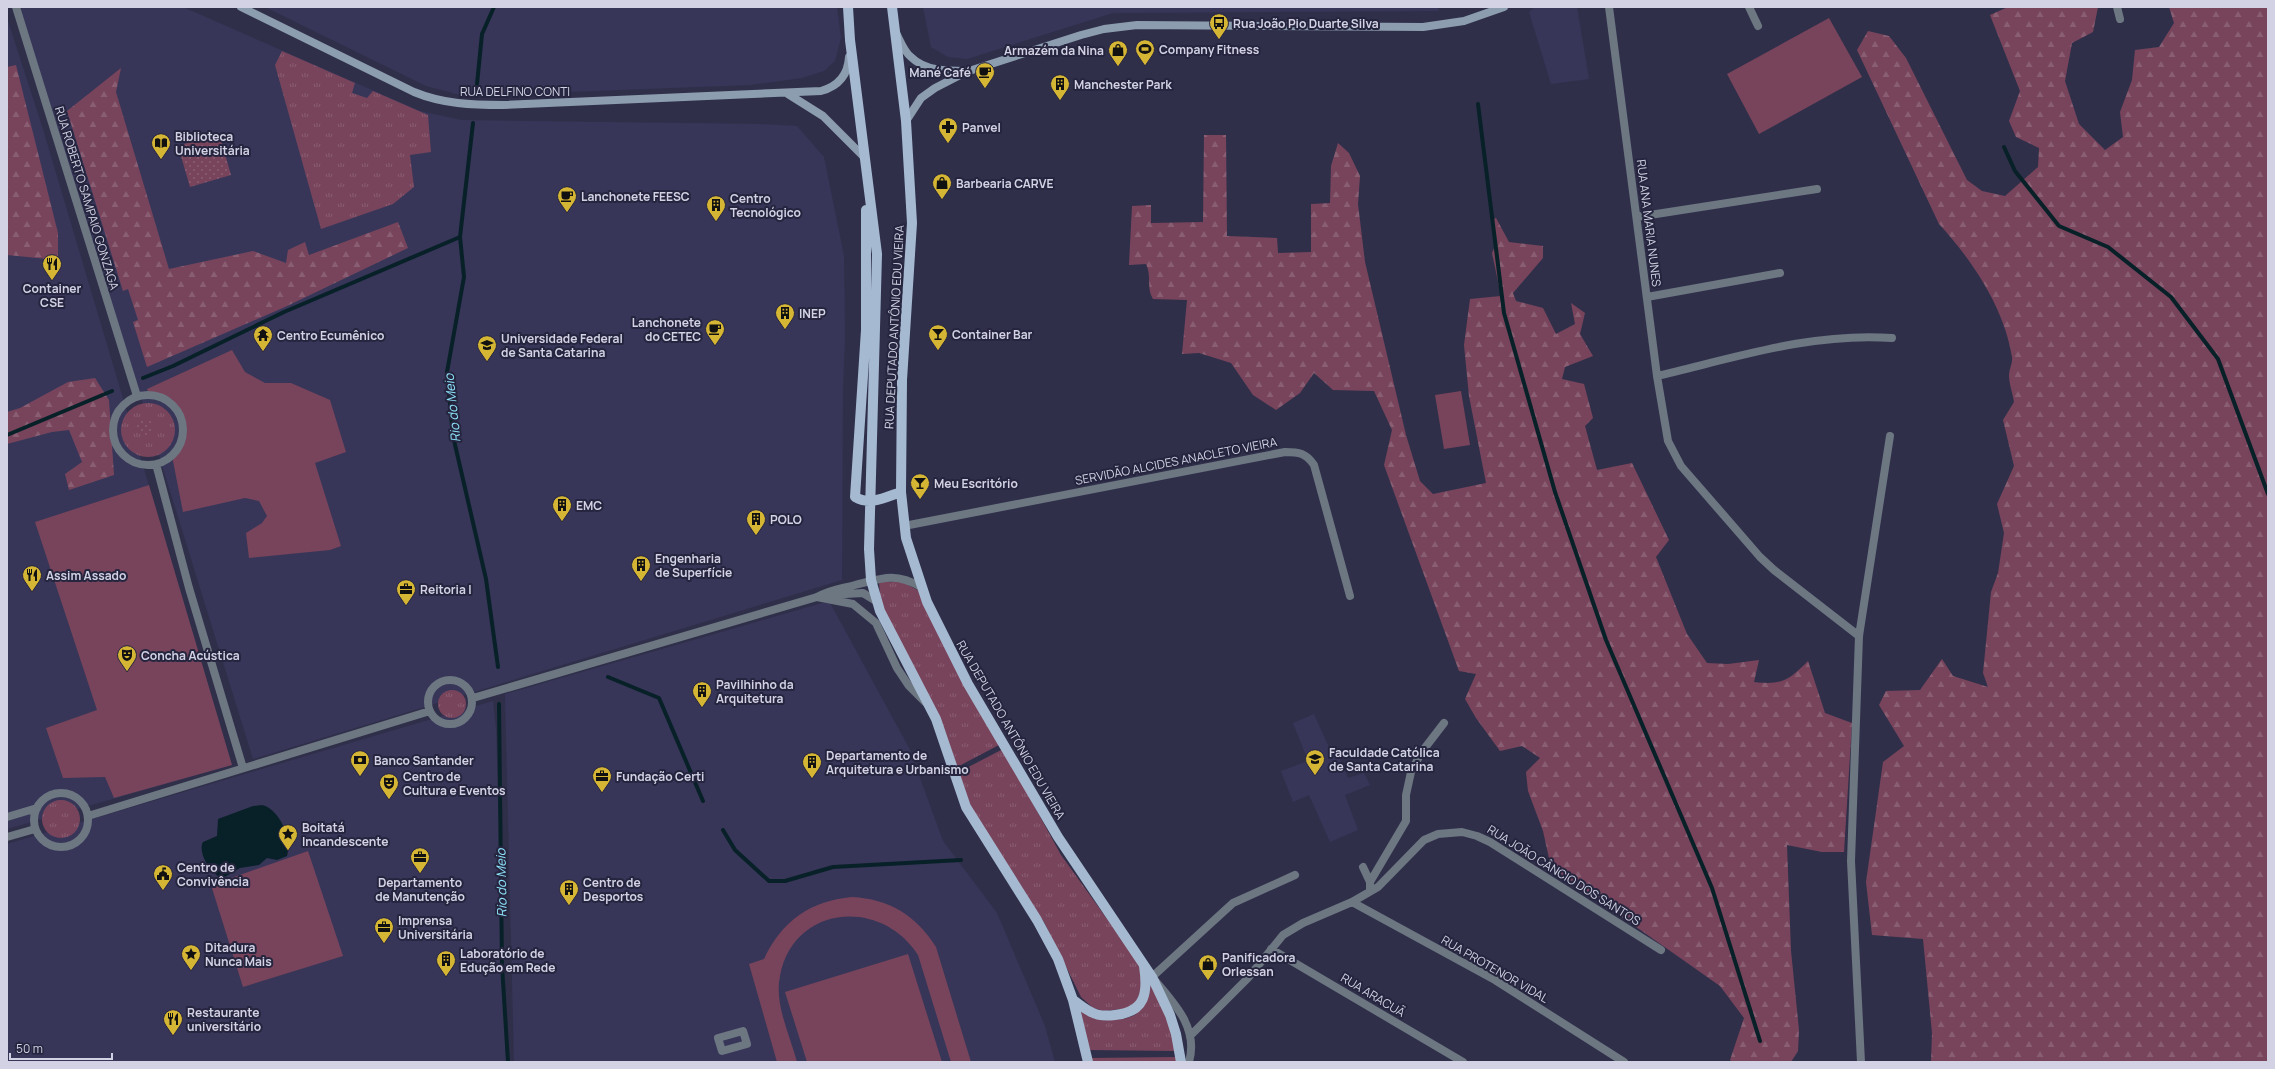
<svg xmlns="http://www.w3.org/2000/svg" width="2275" height="1069" font-family="Manrope,sans-serif">
<style>
.built{fill:#373658}
.grass{fill:url(#grass-tufts)}
.forest{fill:url(#forest-firs)}
.park{fill:#78445b}
.garden{fill:url(#garden-dots)}
.water{fill:#082128}
.lines{fill:none;stroke-linecap:round;stroke-linejoin:round}
.stream{stroke:#082128;stroke-width:4}
.pedestrian{stroke:#6c7782;stroke-width:8}
.minor{stroke:#6c7782;stroke-width:8}
.secondary{stroke:#8c9daf;stroke-width:8}
.primary{stroke:#a5bad1;stroke-width:10}
.labels{text-anchor:middle;dominant-baseline:central;stroke-width:4;stroke-linejoin:round;paint-order:stroke}
.poi-label{font-size:12px;font-weight:bold;fill:#d2d2e4;stroke:#26253f;text-anchor:start}
.street-label{font-size:12px;fill:#d2d2e4;stroke:#26253f}
.water-label{font-size:13px;font-style:italic;fill:#8ce3fa;stroke:#26253f}
</style>
<defs>
<pattern id="grass-tufts" width="24" height="20" patternUnits="userSpaceOnUse"><rect width="24" height="20" fill="#78445b"/><path d="M3 7l-1-3M5 7V3M7 7l1-3M15 17l-1-3M17 17v-4M19 17l1-3" fill="none" stroke="#8a5e72"/></pattern>
<pattern id="forest-firs" width="22" height="20" patternUnits="userSpaceOnUse"><rect width="22" height="20" fill="#78445b"/><path d="M5 1l3.5 6h-7zM16 11l3.5 6h-7z" fill="#8a5e72"/></pattern>
<pattern id="garden-dots" width="8" height="8" patternUnits="userSpaceOnUse"><rect width="8" height="8" fill="#78445b"/><path d="M2 2h.1M6 6h.1" fill="none" stroke="#8a5e72" stroke-width="1.8" stroke-linecap="round"/></pattern>
</defs>
<rect width="100%" height="100%" fill="#302f4a"/>
<path class="built" d="M22,7H183L420,111L461,120L760,124L797,126L824,157L844,256L845,336L843,388L842,580L253,759L21,10Z
M265,7H837L841,38L835,61L824,71L802,78L750,85L464,96L426,86Z
M923,7H1438L1439,11L1113,13L967,59L948,57L931,47Z
M1535,7H1577L1589,79L1551,84L1529,12Z
M7,18L42,126L232,765L7,829Z
M829,601L909,748L943,841L997,913L1045,1026L1055,1062H514L505,694Z
M493,701L496,729L507,1062H7V844Z
M1314,714L1332,754L1337,752L1348,778L1364,773L1370,785L1345,795L1358,830L1330,842L1309,795L1293,802L1281,771L1308,761L1293,723Z"/>
<path class="grass" d="M282,51L355,83L352,93L367,98L373,91L428,115L431,152L410,155L414,187L393,204L321,229L275,65Z
M121 430a27 27 0 1 1 54 0a27 27 0 1 1-54 0Z
M879,582H903L919,591L999,745L957,767L942,723L881,609Z
M438 704a14 14 0 1 1 28 0a14 14 0 1 1-28 0Z
M1003,749L1061,855L1141,966C1143,983 1143,995 1131,1008L1104,1011L1093,1008L1081,997L1044,922L973,813L957,773Z
M42 819a19 19 0 1 1 38 0a19 19 0 1 1-38 0Z
M1152,981L1172,1031L1176,1051L1089,1050L1080,1008L1106,1020L1124,1019L1135,1015L1146,1001Z
M1176,1057V1062H1092L1091,1058Z"/>
<path class="forest" d="M2008,7H2098L2093,32L2072,43L2065,81L2079,124L2105,150L2123,137L2120,112L2132,80L2135,50L2159,47L2174,23L2169,7H2268V1062H1931L1932,1033L1923,939L1872,935L1866,882L1883,762L1904,746L1879,705L1886,691L1920,690L1942,659L1953,676L1988,687L1983,673L1991,592L1998,573L2004,533L1997,504L2014,466L2003,420L2014,402C2013,394 2009,384 2009,375C2009,369 2013,363 2012,357C2004,307 1972,260 1939,224L1857,50L1868,31L1889,36L1906,58L1967,180L1982,191L2005,196L2038,167L2039,148L2016,137L2009,121L2020,91L1990,15Z
M16,65L58,233V260L7,255V67Z
M121,68L116,92L169,269L253,251L286,263L288,250L305,242L309,255L398,222L408,248L285,307L147,367L133,322L138,320L128,289L123,291L67,111Z
M1204,135H1226L1227,236L1277,238L1278,253L1311,252V204L1330,203L1331,166L1338,143L1349,153L1360,176L1358,204L1365,262L1406,435L1420,481L1433,494L1486,483L1469,396L1464,345L1470,299L1501,296L1492,253L1495,246L1491,220L1496,218L1509,242L1543,246V258L1513,293L1516,301L1543,308L1556,334L1575,324L1571,303L1585,313L1580,334L1593,356L1565,367L1562,379L1584,384L1593,418L1585,426L1597,470L1632,463L1669,540L1656,557L1687,634L1707,663L1728,664L1759,660L1754,682C1782,685 1788,681 1808,661L1825,713L1852,723L1844,852H1822L1787,845L1791,951L1799,1030L1798,1051L1791,1062H1732L1730,1060L1744,1018L1720,986L1551,867L1543,831L1528,791L1526,772L1540,758L1522,746L1500,751L1476,718L1465,699L1476,674L1459,671L1384,465L1392,430L1374,391L1333,390L1314,373L1300,393L1276,410L1253,395L1231,363L1199,353L1182,354L1187,300L1153,299C1146,288 1152,276 1146,264L1129,265L1132,206L1151,205V223L1203,222Z
M95,378L109,400L114,475L69,490L65,474L82,462L69,430L52,432L7,444V412L20,408L68,382Z"/>
<path class="park" d="M1829,18L1862,77L1759,134L1727,74Z
M232,350L245,372L265,383H291L330,400L346,452L315,463L341,546L330,550L249,558L246,533L262,523L267,516L259,501L245,498L183,512L172,456C192,428 184,402 149,394L147,389Z
M1461,391L1470,445L1444,449L1435,395Z
M149,485L232,765L114,798L105,777L63,778L46,728L97,710L35,522Z
M308,851L343,956L243,987L211,885Z
M852,897C889,899 916,915 936,947L971,1062H951L918,955C881,897 793,905 780,976C774,1004 790,1035 797,1062H777L749,964L764,959C782,921 810,901 852,897Z
M908,954L942,1062H807L785,992Z"/>
<path class="garden" d="M219,133L231,175L190,187L178,146Z
M137 427a8 8 0 1 1 16 0a8 8 0 1 1-16 0Z"/>
<path class="water" d="M262,805C280,809 292,839 287,856L277,860L267,858L259,865L240,868L223,878C212,876 197,853 203,842L217,836L218,819L253,806Z"/>
<g class="lines">
<path class="stream" d="M477,84L482,34L494,7
M1478,104L1504,313L1555,492L1606,640L1712,888L1760,1041
M473,123L460,237L464,277L447,372L453,436L486,579L498,667
M2004,147L2015,171L2059,226L2108,247L2171,297L2218,359L2268,494
M143,378L173,366L284,312L460,237
M7,435L112,391
M608,677L659,698L703,801
M499,704L502,965L508,1062
M723,830L735,850L769,881H785L833,867L961,860"/>
<path class="pedestrian" d="M743,1031L747,1044L722,1051L718,1038Z"/>
<path class="minor" d="M16,7L137,396
M1609,7L1657,376L1668,441L1681,466L1760,557L1774,570L1859,636
M1749,7L1758,26
M2117,7L2120,19
M1637,217L1817,189
M1647,297L1780,273
M1657,376C1734,358 1812,332 1892,338
M113 430a35 35 0 1 1 70 0a35 35 0 1 1-70 0Z
M156,464L189,588L243,768
M904,526L1285,452C1299,452 1306,453 1314,465L1350,596
M827,595L863,593L876,601
M817,597L853,604L876,623L897,668L909,686L925,702
M428 702a22 22 0 1 1 44 0a22 22 0 1 1-44 0Z
M473,698L817,597C832,589 840,589 855,585C882,578 896,572 921,587
M34 820a27 27 0 1 1 54 0a27 27 0 1 1-54 0Z
M88,816L430,711
M7,817L37,808
M7,837L35,829
M1363,867L1370,882
M1370,891V882L1406,821V795L1411,772L1421,753L1444,723
M1352,902L1495,980L1624,1062
M1271,949L1463,1062
M1191,1035L1248,978L1283,935L1303,923L1352,902L1378,887L1424,840L1438,834L1462,832L1477,836L1490,842L1661,950
M1189,1062C1199,1027 1173,1002 1152,977L1233,903L1295,875
M1861,1062L1851,861L1859,636L1890,436"/>
<path class="secondary" d="M241,7L414,92C443,104 472,105 503,105L821,91C839,86 848,75 849,57
M896,33C900,40 904,52 911,57C925,71 947,71 965,71
M788,94L823,116L864,157
M906,121L921,98L935,88L966,72L1081,35L1104,29L1137,25L1423,27L1464,21L1504,7"/>
<path class="primary" d="M848,7L850,40L877,254L869,549L871,580L880,611L936,719L966,807L1037,920L1058,959L1073,1000L1088,1062
M892,7L906,121L912,223L902,380L901,492L906,538L927,602L968,684L1058,837L1152,977L1170,1015L1176,1034L1181,1062
M866,210V330L855,497C870,506 886,497 901,492
M1073,1000C1079,1004 1085,1009 1091,1012C1098,1016 1107,1016 1115,1015C1146,1012 1148,992 1144,966"/>
</g>
<defs>
<symbol id="bus-pin" viewBox="-11 -11 22 30"><path d="M0 17L-7.5 6A9.5 9.5 0 1 1 7.5 6Z" fill="#d5b534" stroke="#26253f"/><path d="M-5-6H5V4H4V6H2V4H-2V6H-4V4H-5ZM-3.5-4V0h7V-4ZM-3.5 1.2v1.5H-2V1.2ZM2 1.2v1.5H3.5V1.2Z" fill="#111"/></symbol>
<symbol id="stadium-pin" viewBox="-11 -11 22 30"><path d="M0 17L-7.5 6A9.5 9.5 0 1 1 7.5 6Z" fill="#d5b534" stroke="#26253f"/><path d="M0-5a6.5 5 0 1 0 0 10a6.5 5 0 1 0 0-10ZM-3.5-1.8h7v3.6h-7Z" fill="#111"/></symbol>
<symbol id="shop-pin" viewBox="-11 -11 22 30"><path d="M0 17L-7.5 6A9.5 9.5 0 1 1 7.5 6Z" fill="#d5b534" stroke="#26253f"/><path d="M-5-2.5h2.3a2.7 3.5 0 0 1 5.4 0H5L5.5 6h-11ZM-1.5-2.5h3a1.5 2.3 0 0 0-3 0Z" fill="#111"/></symbol>
<symbol id="cafe-pin" viewBox="-11 -11 22 30"><path d="M0 17L-7.5 6A9.5 9.5 0 1 1 7.5 6Z" fill="#d5b534" stroke="#26253f"/><path d="M-5.5-4.5H6V0H3Q3 3.5 0 3.5H-2.5Q-5.5 3.5-5.5 0ZM3-3.2v2h1.7v-2ZM-6 4.5H4V6H-6Z" fill="#111"/></symbol>
<symbol id="building-pin" viewBox="-11 -11 22 30"><path d="M0 17L-7.5 6A9.5 9.5 0 1 1 7.5 6Z" fill="#d5b534" stroke="#26253f"/><path d="M-4-6H4V6H1V3H-1V6H-4ZM-2.5-4.3h1.7v1.8h-1.7ZM.8-4.3h1.7v1.8H.8ZM-2.5-1h1.7V.8h-1.7ZM.8-1h1.7V.8H.8Z" fill="#111"/></symbol>
<symbol id="pharmacy-pin" viewBox="-11 -11 22 30"><path d="M0 17L-7.5 6A9.5 9.5 0 1 1 7.5 6Z" fill="#d5b534" stroke="#26253f"/><path d="M-2-6h4v4h4v4h-4v4h-4v-4h-4v-4h4Z" fill="#111"/></symbol>
<symbol id="library-pin" viewBox="-11 -11 22 30"><path d="M0 17L-7.5 6A9.5 9.5 0 1 1 7.5 6Z" fill="#d5b534" stroke="#26253f"/><path d="M-6-4Q-3-5.5-.7-3.5V5Q-3 3-6 4ZM6-4Q3-5.5 .7-3.5V5Q3 3 6 4Z" fill="#111"/></symbol>
<symbol id="restaurant-pin" viewBox="-11 -11 22 30"><path d="M0 17L-7.5 6A9.5 9.5 0 1 1 7.5 6Z" fill="#d5b534" stroke="#26253f"/><path d="M-5-6h1v4h1v-4h1v4h1v-4h1v5L-1.5 .5V6h-2V.5L-5-1ZM5-6V6H3V1.5H1.5Q1.5-4 5-6Z" fill="#111"/></symbol>
<symbol id="bar-pin" viewBox="-11 -11 22 30"><path d="M0 17L-7.5 6A9.5 9.5 0 1 1 7.5 6Z" fill="#d5b534" stroke="#26253f"/><path d="M-6-5H6L.8 .8V4.5H3.5V6h-7V4.5H-.8V.8Z" fill="#111"/></symbol>
<symbol id="temple-pin" viewBox="-11 -11 22 30"><path d="M0 17L-7.5 6A9.5 9.5 0 1 1 7.5 6Z" fill="#d5b534" stroke="#26253f"/><path d="M0-6L5-2H3V0L6.5 2.5H4V6H1.5V3h-3V6H-4V2.5H-6.5L-3 0V-2H-5Z" fill="#111"/></symbol>
<symbol id="university-pin" viewBox="-11 -11 22 30"><path d="M0 17L-7.5 6A9.5 9.5 0 1 1 7.5 6Z" fill="#d5b534" stroke="#26253f"/><path d="M0-5L7-2L0 1L-7-2ZM-4 1L0 2.5L4 1V4Q0 6-4 4Z" fill="#111"/></symbol>
<symbol id="office-pin" viewBox="-11 -11 22 30"><path d="M0 17L-7.5 6A9.5 9.5 0 1 1 7.5 6Z" fill="#d5b534" stroke="#26253f"/><path d="M-6-3h4V-5.5h4V-3h4V5H-6ZM-1-4.5V-3h2v-1.5ZM-6 0V1H6V0Z" fill="#111"/></symbol>
<symbol id="theatre-pin" viewBox="-11 -11 22 30"><path d="M0 17L-7.5 6A9.5 9.5 0 1 1 7.5 6Z" fill="#d5b534" stroke="#26253f"/><path d="M-5-5.5Q0-4 5-5.5V0Q5 5 0 6Q-5 5-5 0ZM-3.3-2.5H-1v1.5H-3.3ZM1-2.5H3.3v1.5H1ZM-2.8 1Q0 5.5 2.8 1Z" fill="#111"/></symbol>
<symbol id="bank-pin" viewBox="-11 -11 22 30"><path d="M0 17L-7.5 6A9.5 9.5 0 1 1 7.5 6Z" fill="#d5b534" stroke="#26253f"/><path d="M-6-4H6V4H-6ZM0-2.3a2.3 2.3 0 1 0 0 4.6a2.3 2.3 0 1 0 0-4.6Z" fill="#111"/></symbol>
<symbol id="sight-pin" viewBox="-11 -11 22 30"><path d="M0 17L-7.5 6A9.5 9.5 0 1 1 7.5 6Z" fill="#d5b534" stroke="#26253f"/><path d="M0-6L1.8-2.2L6-1.7L2.9 1.2L3.7 5.4L0 3.3L-3.7 5.4L-2.9 1.2L-6-1.7L-1.8-2.2Z" fill="#111"/></symbol>
<symbol id="civic-pin" viewBox="-11 -11 22 30"><path d="M0 17L-7.5 6A9.5 9.5 0 1 1 7.5 6Z" fill="#d5b534" stroke="#26253f"/><path d="M-.6-6.5H3V-4.5H.6V-3L4-1V1h2V6H-6V1h2V-1L-.6-3ZM-1.2 2.5V6h2.4V2.5Z" fill="#111"/></symbol>
</defs>
<g fill-rule="evenodd">
<use href="#bus-pin" x="1208" y="12" width="22" height="30"/>
<use href="#stadium-pin" x="1134" y="38" width="22" height="30"/>
<use href="#shop-pin" x="1107" y="39" width="22" height="30"/>
<use href="#cafe-pin" x="974" y="61" width="22" height="30"/>
<use href="#building-pin" x="1049" y="73" width="22" height="30"/>
<use href="#pharmacy-pin" x="937" y="116" width="22" height="30"/>
<use href="#library-pin" x="150" y="132" width="22" height="30"/>
<use href="#shop-pin" x="931" y="172" width="22" height="30"/>
<use href="#cafe-pin" x="556" y="185" width="22" height="30"/>
<use href="#building-pin" x="705" y="194" width="22" height="30"/>
<use href="#restaurant-pin" x="41" y="253" width="22" height="30"/>
<use href="#building-pin" x="774" y="302" width="22" height="30"/>
<use href="#cafe-pin" x="704" y="318" width="22" height="30"/>
<use href="#bar-pin" x="927" y="323" width="22" height="30"/>
<use href="#temple-pin" x="252" y="324" width="22" height="30"/>
<use href="#university-pin" x="476" y="334" width="22" height="30"/>
<use href="#bar-pin" x="909" y="472" width="22" height="30"/>
<use href="#building-pin" x="551" y="494" width="22" height="30"/>
<use href="#building-pin" x="745" y="508" width="22" height="30"/>
<use href="#building-pin" x="630" y="554" width="22" height="30"/>
<use href="#restaurant-pin" x="21" y="564" width="22" height="30"/>
<use href="#office-pin" x="395" y="578" width="22" height="30"/>
<use href="#theatre-pin" x="116" y="644" width="22" height="30"/>
<use href="#building-pin" x="691" y="680" width="22" height="30"/>
<use href="#university-pin" x="1304" y="748" width="22" height="30"/>
<use href="#bank-pin" x="349" y="749" width="22" height="30"/>
<use href="#building-pin" x="801" y="751" width="22" height="30"/>
<use href="#office-pin" x="591" y="765" width="22" height="30"/>
<use href="#theatre-pin" x="378" y="772" width="22" height="30"/>
<use href="#sight-pin" x="277" y="823" width="22" height="30"/>
<use href="#office-pin" x="409" y="846" width="22" height="30"/>
<use href="#civic-pin" x="152" y="863" width="22" height="30"/>
<use href="#building-pin" x="558" y="878" width="22" height="30"/>
<use href="#office-pin" x="373" y="916" width="22" height="30"/>
<use href="#sight-pin" x="180" y="943" width="22" height="30"/>
<use href="#building-pin" x="435" y="949" width="22" height="30"/>
<use href="#shop-pin" x="1197" y="953" width="22" height="30"/>
<use href="#restaurant-pin" x="162" y="1008" width="22" height="30"/>
</g>
<g class="labels">
<g class="poi-label">
<text x="1233" y="23">Rua João Pio Duarte Silva</text>
<text x="1159" y="49">Company Fitness</text>
<text x="1104" y="50" text-anchor="end">Armazém da Nina</text>
<text x="971" y="72" text-anchor="end">Mané Café</text>
<text x="1074" y="84">Manchester Park</text>
<text x="962" y="127">Panvel</text>
<text x="175" y="136">Biblioteca<tspan x="175" dy="14">Universitária</tspan></text>
<text x="956" y="183">Barbearia CARVE</text>
<text x="581" y="196">Lanchonete FEESC</text>
<text x="730" y="198">Centro<tspan x="730" dy="14">Tecnológico</tspan></text>
<text x="52" y="288" text-anchor="middle">Container<tspan x="52" dy="14">CSE</tspan></text>
<text x="799" y="313">INEP</text>
<text x="701" y="322" text-anchor="end">Lanchonete<tspan x="701" dy="14">do CETEC</tspan></text>
<text x="952" y="334">Container Bar</text>
<text x="277" y="335">Centro Ecumênico</text>
<text x="501" y="338">Universidade Federal<tspan x="501" dy="14">de Santa Catarina</tspan></text>
<text x="934" y="483">Meu Escritório</text>
<text x="576" y="505">EMC</text>
<text x="770" y="519">POLO</text>
<text x="655" y="558">Engenharia<tspan x="655" dy="14">de Superfície</tspan></text>
<text x="46" y="575">Assim Assado</text>
<text x="420" y="589">Reitoria I</text>
<text x="141" y="655">Concha Acústica</text>
<text x="716" y="684">Pavilhinho da<tspan x="716" dy="14">Arquitetura</tspan></text>
<text x="1329" y="752">Faculdade Católica<tspan x="1329" dy="14">de Santa Catarina</tspan></text>
<text x="826" y="755">Departamento de<tspan x="826" dy="14">Arquitetura e Urbanismo</tspan></text>
<text x="374" y="760">Banco Santander</text>
<text x="403" y="776">Centro de<tspan x="403" dy="14">Cultura e Eventos</tspan></text>
<text x="616" y="776">Fundação Certi</text>
<text x="302" y="827">Boitatá<tspan x="302" dy="14">Incandescente</tspan></text>
<text x="177" y="867">Centro de<tspan x="177" dy="14">Convivência</tspan></text>
<text x="420" y="882" text-anchor="middle">Departamento<tspan x="420" dy="14">de Manutenção</tspan></text>
<text x="583" y="882">Centro de<tspan x="583" dy="14">Desportos</tspan></text>
<text x="398" y="920">Imprensa<tspan x="398" dy="14">Universitária</tspan></text>
<text x="205" y="947">Ditadura<tspan x="205" dy="14">Nunca Mais</tspan></text>
<text x="460" y="953">Laboratório de<tspan x="460" dy="14">Edução em Rede</tspan></text>
<text x="1222" y="957">Panificadora<tspan x="1222" dy="14">Orlessan</tspan></text>
<text x="187" y="1012">Restaurante<tspan x="187" dy="14">universitário</tspan></text>
</g>
<g class="street-label">
<text x="515" y="91">RUA DELFINO CONTI</text>
<text transform="translate(87 198) rotate(73)">RUA ROBERTO SAMPAIO GONZAGA</text>
<text transform="translate(1649 223) rotate(83)">RUA ANA MARIA NUNES</text>
<text transform="translate(894 327) rotate(-87)">RUA DEPUTADO ANTÔNIO EDU VIEIRA</text>
<text transform="translate(1176 461) rotate(-11)">SERVIDÃO ALCIDES ANACLETO VIEIRA</text>
<text transform="translate(1011 730) rotate(60)">RUA DEPUTADO ANTÔNIO EDU VIEIRA</text>
<text transform="translate(1564 875) rotate(32)">RUA JOÃO CÂNCIO DOS SANTOS</text>
<text transform="translate(1495 969) rotate(30)">RUA PROTENOR VIDAL</text>
<text transform="translate(1373 995) rotate(31)">RUA ARACUÃ</text>
</g>
<g class="water-label">
<text transform="translate(452 408) rotate(-96)">Rio do Meio</text>
<text transform="translate(501 883) rotate(-91)">Rio do Meio</text>
</g>
</g>
<rect width="2275" height="1069" fill="none" stroke="#d2d2e4" stroke-width="16"/>
<path d="M10 1053v6h102v-6" fill="none" stroke="#d2d2e4" stroke-width="2"/>
<text x="16" y="1053" font-size="12" fill="#d2d2e4" stroke="#26253f" stroke-width="3" paint-order="stroke">50 m</text>
</svg>
